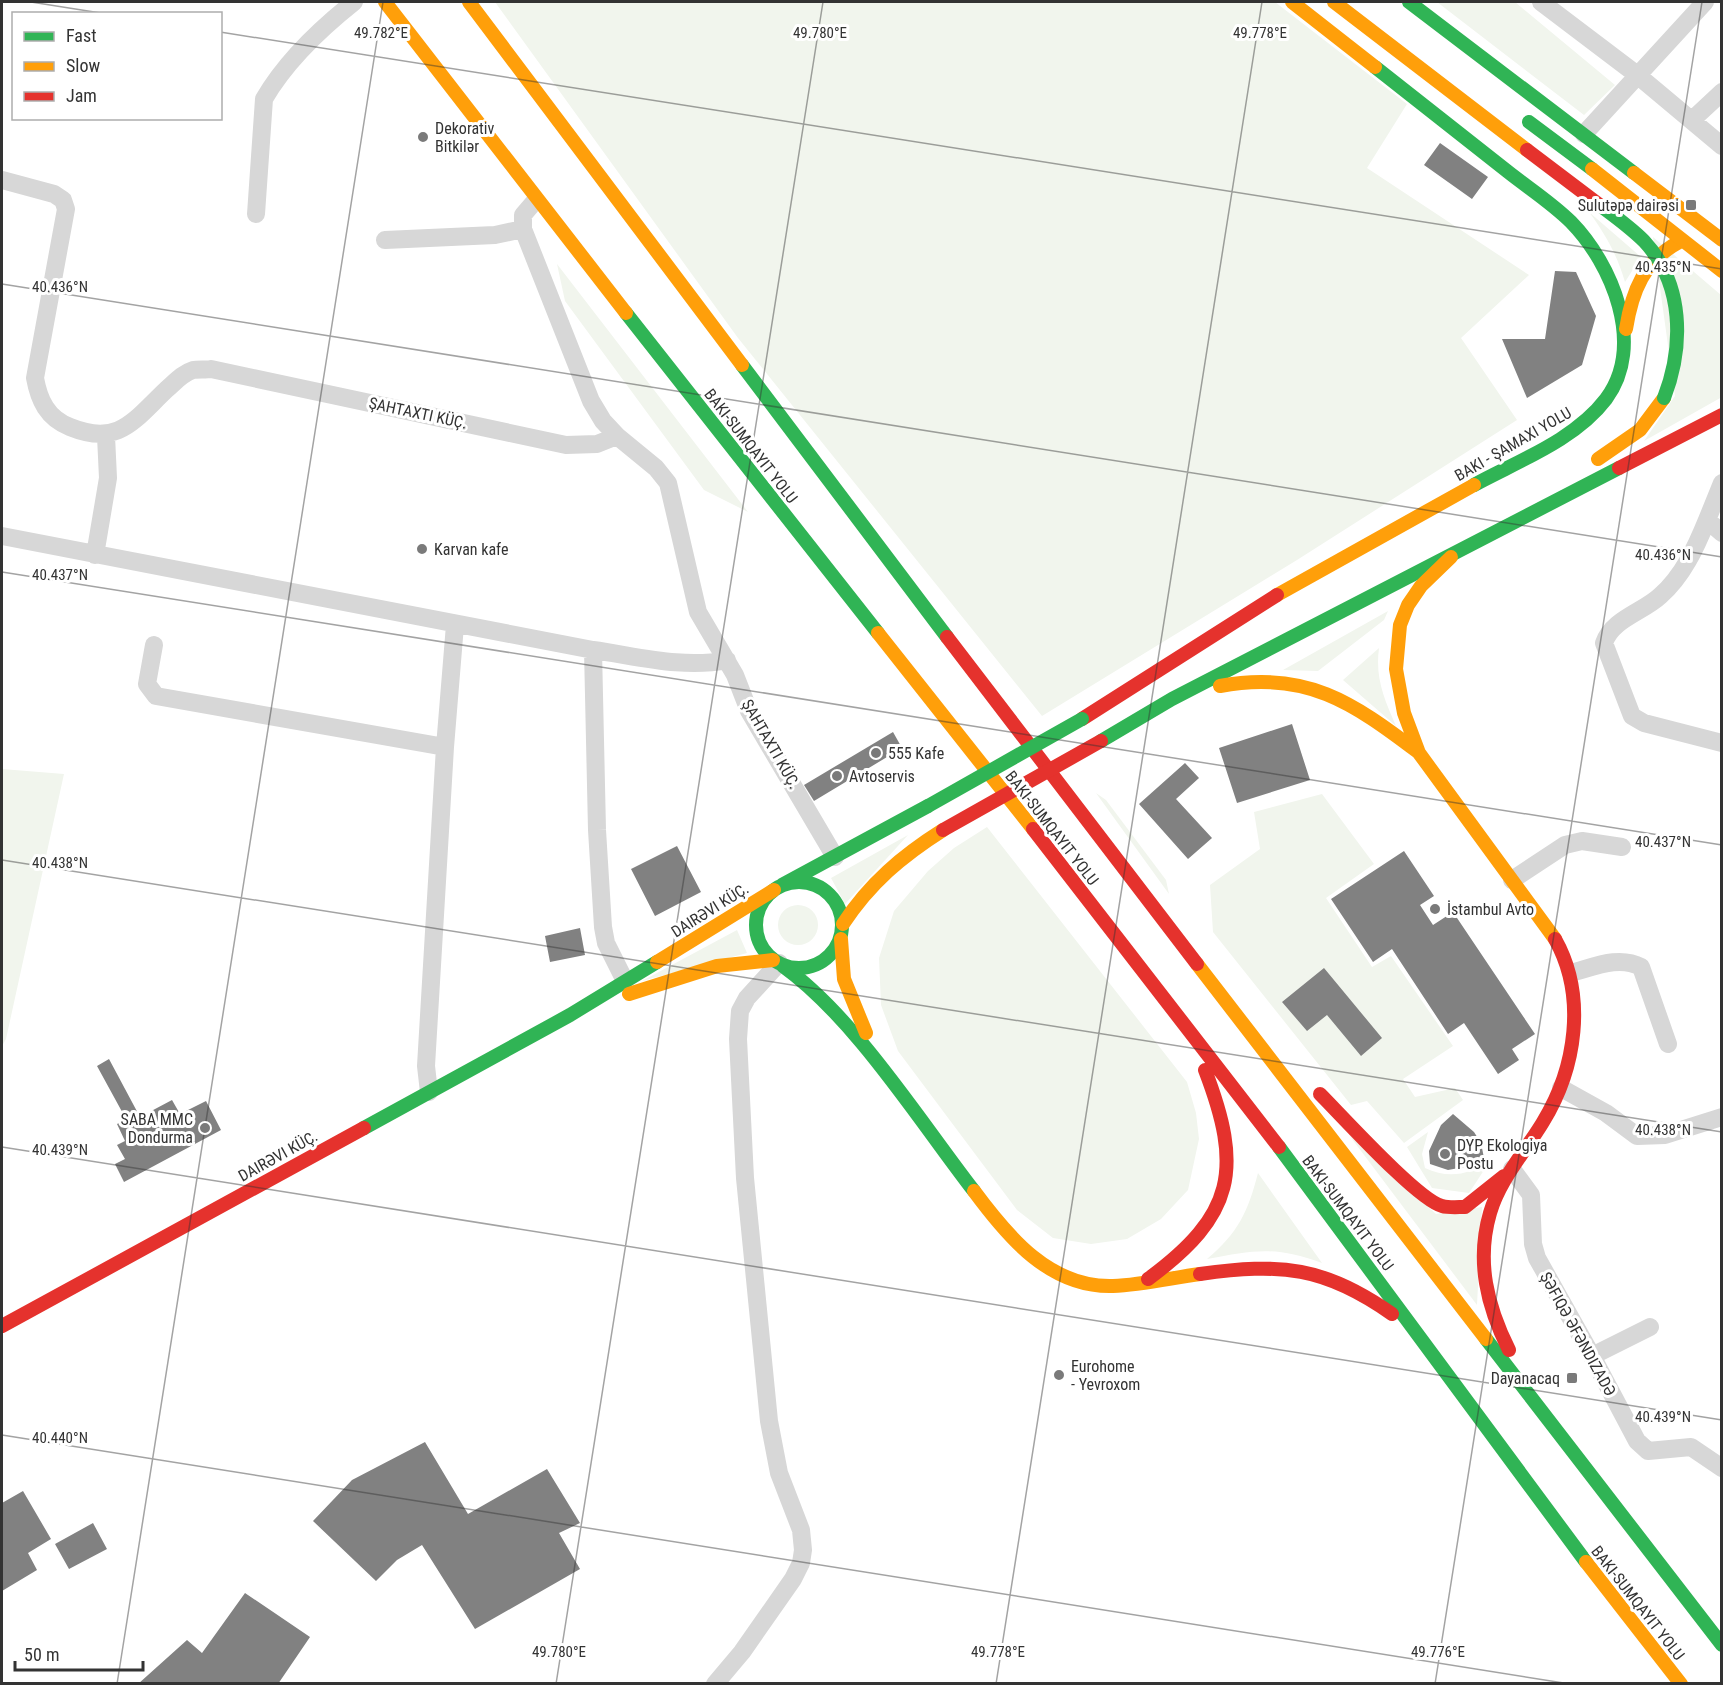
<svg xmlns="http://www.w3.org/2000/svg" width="1723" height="1685" font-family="'Roboto Condensed',sans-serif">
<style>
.green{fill:#f1f5ed}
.building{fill:#818181}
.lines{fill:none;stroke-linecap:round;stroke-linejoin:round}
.street{stroke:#d7d7d7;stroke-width:18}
.fast{stroke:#30b455;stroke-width:14}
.slow{stroke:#ff9f0a;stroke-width:14}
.jam{stroke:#e5322d;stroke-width:14}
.fast-bridge{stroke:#30b455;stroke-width:14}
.slow-bridge{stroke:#ff9f0a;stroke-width:14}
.jam-bridge{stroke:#e5322d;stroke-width:14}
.ticks{fill:none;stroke:#333;stroke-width:1.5;stroke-opacity:0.45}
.poi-dot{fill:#7a7a7a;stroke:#fff;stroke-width:2}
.labels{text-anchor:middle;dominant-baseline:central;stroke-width:6;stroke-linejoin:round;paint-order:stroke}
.poi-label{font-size:16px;fill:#333;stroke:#fff;text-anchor:start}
.street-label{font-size:16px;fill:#333;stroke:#fff}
.ticks-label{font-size:15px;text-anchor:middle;fill:#333;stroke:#fff;stroke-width:6;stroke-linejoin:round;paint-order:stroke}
</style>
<rect width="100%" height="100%" fill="#fff"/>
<path class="green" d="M495,2H1275L1407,104L1367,168L1529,275L1461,338L1517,420L1297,560L1042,716L738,338Z
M1437,2H1515L1615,85L1584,115Z
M1589,212L1641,257L1625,282C1617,255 1606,235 1589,212Z
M1653,237L1721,295L1722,397L1644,441L1675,396Z
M557,264L748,512L704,490L565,301Z
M1388,611L1384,620L1318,671L1283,670Z
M1379,648C1375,678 1384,699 1396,726L1343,680Z
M2,769L64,774L6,1039L2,1046Z
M1096,793L1106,800L1166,880L1169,894Z
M1322,794L1374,864L1326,898L1372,967L1391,956L1453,1046L1403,1079L1415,1097L1455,1088L1463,1100L1404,1143L1367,1101L1351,1105L1213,932L1210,885L1260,849L1254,812Z
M987,827L1187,1082L1196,1113L1199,1139L1188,1190L1161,1219L1127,1239L1091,1244L1053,1238L1017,1210L898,1051L881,1005L879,958L894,911L928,871L954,848Z
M908,835L845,904L831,878Z
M778 925a20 20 0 1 1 40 0a20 20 0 1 1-40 0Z
M737,930L747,953L642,981Z
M1428,1132L1422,1154L1425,1168C1448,1179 1469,1175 1490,1161L1469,1193L1432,1188L1407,1147Z
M1349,1135L1436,1214L1482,1207L1477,1305Z
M1258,1173L1322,1263C1275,1246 1255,1250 1207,1259C1238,1233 1248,1212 1258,1173Z"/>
<path class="building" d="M1440,143L1488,177L1472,199L1424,165Z
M1555,271L1576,272L1596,316L1582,365L1527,398L1502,339H1545Z
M1292,724L1310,780L1237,803L1219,748Z
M893,732L902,748L814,801L804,785Z
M1185,763L1199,778L1176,799L1212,838L1188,859L1139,804Z
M677,846L701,892L655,916L631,869Z
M1404,851L1434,896L1420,905L1433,925L1453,912L1535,1034L1512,1049L1519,1060L1498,1074L1464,1023L1448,1034L1392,949L1373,962L1331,899Z
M580,928L585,955L550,962L545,936Z
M1324,968L1382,1038L1361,1056L1327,1015L1307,1031L1282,1002Z
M109,1059L140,1117L172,1100L180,1114L206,1101L221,1130L124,1182L115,1164L125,1159L117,1145L125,1141L117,1124L126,1119L97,1066Z
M1453,1114L1474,1132L1481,1143L1484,1158L1475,1165L1448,1170L1430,1164L1429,1151L1441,1125Z
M425,1442L468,1514L547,1469L580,1523L559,1533L580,1569L475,1629L422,1545L397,1560L376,1581L313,1521L352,1480Z
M23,1491L51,1539L28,1553L37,1570L2,1591V1503Z
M93,1523L107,1549L69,1569L55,1544Z
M245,1593L310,1637L278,1684H138L187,1640L202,1653Z"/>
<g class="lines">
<path class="street" d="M1541,2L1636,74L1722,146
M1692,120L1722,92
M1584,134L1705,2
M2,180L54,194L63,200L66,209L35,378C39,400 47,418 70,427C119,447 134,420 167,389C175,382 183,373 193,370C198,369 206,370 211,369L566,445L597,444L617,436L656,468L668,483L698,612L735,675L749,711L835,857
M535,201L523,215V229L591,401L603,421L617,436
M256,214L264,99C286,61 320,29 354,2
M385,240L495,235L523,229
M1722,483L1707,520L1722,533
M1707,520C1696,547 1683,576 1660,596C1643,612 1612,619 1604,643L1632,716L1644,723L1722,743
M2,536L593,650L597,830L603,927L606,943L625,981
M95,555L108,478L106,436
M154,645L147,684L156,696L445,747
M593,650C637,656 683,669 727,660
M1512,880L1565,845L1582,841L1622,847
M1571,973C1594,967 1619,955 1641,967L1668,1044
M1561,1088L1606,1113L1637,1136L1665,1135L1722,1117
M429,1092L426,1066L445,747L455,625
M1512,1169L1531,1195L1533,1244L1537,1258L1592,1356L1637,1441L1648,1451L1691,1447L1722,1468
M1592,1356L1650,1327
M715,1684L742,1652L793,1579L801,1563L803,1550L801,1530L779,1473L769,1421L745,1178L738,1039L740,1011L747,998L779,963"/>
<path class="fast" d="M1409,2L1634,173
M1375,67C1419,102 1463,136 1507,171C1527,187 1552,203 1571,222C1612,264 1646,345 1606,399C1575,440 1518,461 1474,485
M1529,122L1592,169
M626,313L878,633
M742,365L947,637
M1101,741L1172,699L1619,468
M756 925a43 43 0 1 1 86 0a43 43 0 1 1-86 0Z
M782,885L928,806
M783,966C855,1018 919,1120 974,1191
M364,1128L570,1015L657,962
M1279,1147L1586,1562
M1486,1339L1722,1645"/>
<path class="slow" d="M385,2L626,313
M469,2L742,365
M1292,2L1375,67
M1334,2L1527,150
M1634,173L1722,240
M1626,329C1632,291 1644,261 1679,242
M1598,459L1640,430L1664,398
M1451,557L1421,586L1408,605L1400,625L1396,669L1404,713L1419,753L1555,939
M1277,595L1474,485
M878,633L1033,829
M1220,686C1306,670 1352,702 1418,752
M843,924C870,883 902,856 943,830
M841,939L844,979L866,1033
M657,962L774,890
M1197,964L1486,1339
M629,994L717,966L773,960
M974,1191C1008,1237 1050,1288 1113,1286C1142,1285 1171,1278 1200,1274
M1586,1562L1681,1684"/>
<path class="jam" d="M1527,150L1601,206
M1619,468L1722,415
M947,637L1197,964
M1082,719L1277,595
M1033,829L1279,1147
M1320,1094C1342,1116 1418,1200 1442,1206C1449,1208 1458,1207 1465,1207L1504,1176
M1200,1274C1281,1263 1324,1266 1392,1314
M1148,1279C1235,1215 1243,1169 1205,1070
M2,1326L364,1128
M1509,1350C1487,1306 1476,1261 1490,1213C1500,1179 1525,1152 1543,1122C1576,1068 1587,996 1555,939"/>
<path class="fast-bridge" d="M1601,206C1616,217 1631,228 1644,241C1684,284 1684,346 1664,398
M928,806L1082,719"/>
<path class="slow-bridge" d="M1592,169L1722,271"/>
<path class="jam-bridge" d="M943,830L1101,741"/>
</g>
<path class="ticks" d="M31,2L107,14M220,32L1722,269M2,284L1722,557M2,572L1722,845M2,860L1722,1132M2,1147L1722,1420M2,1435L1570,1684M117,1684L383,2M556,1684L823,2M996,1684L1262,2M1435,1684L1702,2"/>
<g class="poi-dot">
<circle cx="423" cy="137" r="6"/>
<rect x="1685" y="199" width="12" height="12" rx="3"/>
<circle cx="422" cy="549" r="6"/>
<circle cx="876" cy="753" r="6"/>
<circle cx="837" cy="776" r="6"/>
<circle cx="1435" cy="909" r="6"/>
<circle cx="205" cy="1128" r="6"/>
<circle cx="1445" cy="1154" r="6"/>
<circle cx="1059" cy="1375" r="6"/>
<rect x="1566" y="1372" width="12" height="12" rx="3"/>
</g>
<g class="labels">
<g class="poi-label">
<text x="435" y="128">Dekorativ<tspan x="435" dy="18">Bitkilər</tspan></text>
<text x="1679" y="205" text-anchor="end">Sulutəpə dairəsi</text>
<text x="434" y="549">Karvan kafe</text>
<text x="888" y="753">555 Kafe</text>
<text x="849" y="776">Avtoservis</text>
<text x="1447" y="909">İstambul Avto</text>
<text x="193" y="1119" text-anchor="end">SABA MMC<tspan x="193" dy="18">Dondurma</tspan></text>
<text x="1457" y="1145">DYP Ekologiya<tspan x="1457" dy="18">Postu</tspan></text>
<text x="1071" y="1366">Eurohome<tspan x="1071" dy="18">- Yevroxom</tspan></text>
<text x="1560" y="1378" text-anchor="end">Dayanacaq</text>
</g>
<g class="street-label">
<text transform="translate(418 413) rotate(12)">ŞAHTAXTI KÜÇ.</text>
<text transform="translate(1513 444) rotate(-30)">BAKI - ŞAMAXI YOLU</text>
<text transform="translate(751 446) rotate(52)">BAKI-SUMQAYIT YOLU</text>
<text transform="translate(771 744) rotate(60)">ŞAHTAXTI KÜÇ.</text>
<text transform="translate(1052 828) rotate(52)">BAKI-SUMQAYIT YOLU</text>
<text transform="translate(710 910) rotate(-32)">DAIRƏVI KÜÇ.</text>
<text transform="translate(278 1156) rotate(-29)">DAIRƏVI KÜÇ.</text>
<text transform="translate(1348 1213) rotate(53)">BAKI-SUMQAYIT YOLU</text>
<text transform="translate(1578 1334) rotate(61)">ŞƏFIQƏ ƏFƏNDIZADƏ</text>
<text transform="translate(1638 1603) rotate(52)">BAKI-SUMQAYIT YOLU</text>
</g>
</g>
<g class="ticks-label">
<text x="381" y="38">49.782°E</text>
<text x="820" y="38">49.780°E</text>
<text x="1260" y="38">49.778°E</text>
<text x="1663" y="272">40.435°N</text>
<text x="60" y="292">40.436°N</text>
<text x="1663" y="560">40.436°N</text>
<text x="60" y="580">40.437°N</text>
<text x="1663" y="847">40.437°N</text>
<text x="60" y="868">40.438°N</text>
<text x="1663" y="1135">40.438°N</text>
<text x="60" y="1155">40.439°N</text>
<text x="1663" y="1422">40.439°N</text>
<text x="60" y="1443">40.440°N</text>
<text x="559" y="1657">49.780°E</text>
<text x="998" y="1657">49.778°E</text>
<text x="1438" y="1657">49.776°E</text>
</g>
<rect width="1723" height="1685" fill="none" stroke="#333333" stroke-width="6"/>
<rect x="12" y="12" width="210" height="108" fill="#ffffff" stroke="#adadad" stroke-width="1.5"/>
<rect x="24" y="32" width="30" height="9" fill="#30b455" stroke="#adadad" stroke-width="1.5"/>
<text x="66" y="42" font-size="18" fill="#333333">Fast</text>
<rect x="24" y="62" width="30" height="9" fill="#ff9f0a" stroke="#adadad" stroke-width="1.5"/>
<text x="66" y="72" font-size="18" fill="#333333">Slow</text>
<rect x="24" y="92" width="30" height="9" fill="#e5322d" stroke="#adadad" stroke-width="1.5"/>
<text x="66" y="102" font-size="18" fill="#333333">Jam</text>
<path d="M15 1661v9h128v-9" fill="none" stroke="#333333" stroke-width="3"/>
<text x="24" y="1661" font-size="18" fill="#333333" stroke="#ffffff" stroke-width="4.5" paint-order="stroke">50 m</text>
</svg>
